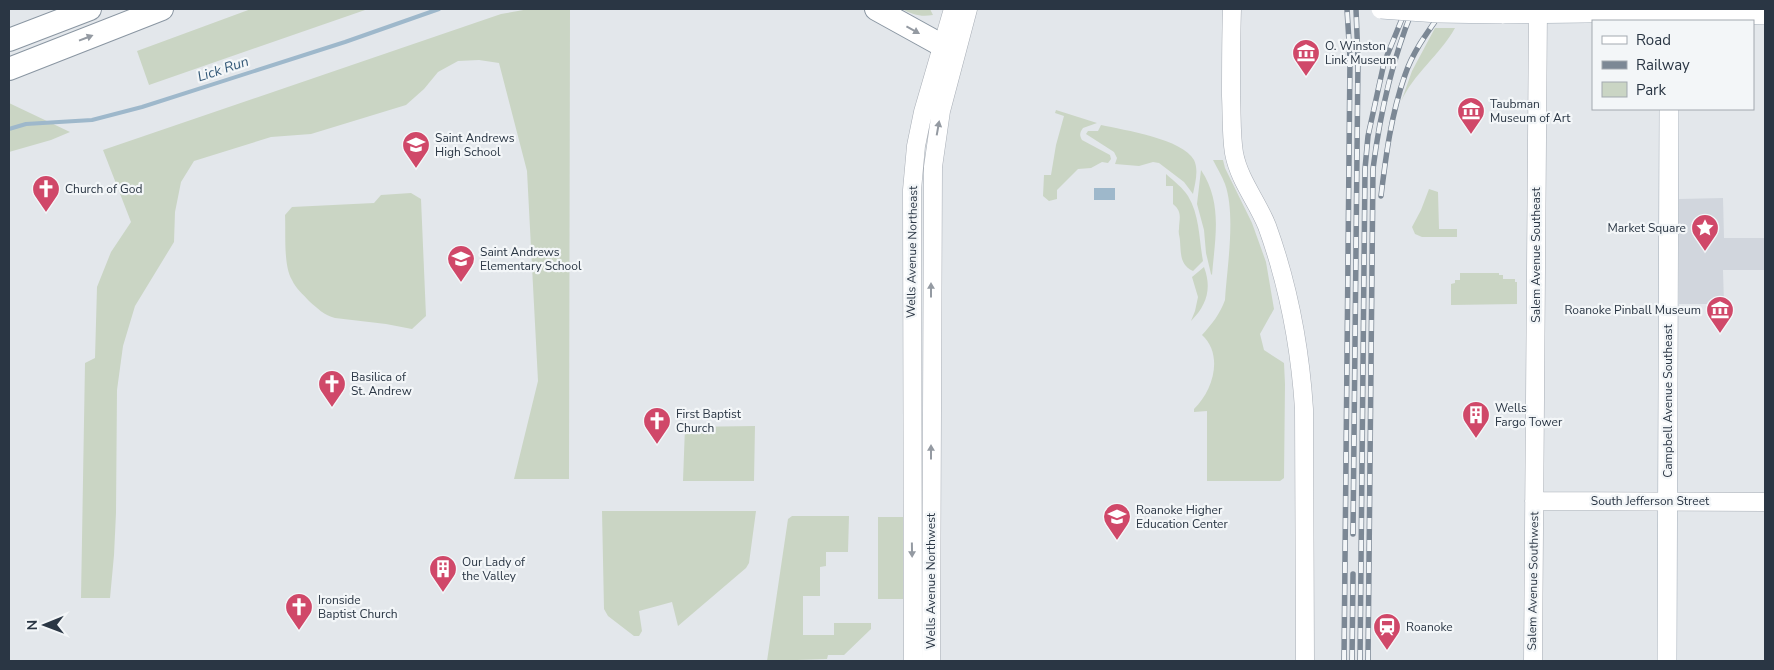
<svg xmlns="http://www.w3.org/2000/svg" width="1774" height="670" font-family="'Nunito Sans',sans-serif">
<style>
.built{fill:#d1d6dd}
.green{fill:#cad5c4}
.water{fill:#9eb8cb}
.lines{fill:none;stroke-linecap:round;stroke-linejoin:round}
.stream{stroke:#9eb8cb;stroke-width:4}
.secondary-casing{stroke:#a8aeb6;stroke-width:19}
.primary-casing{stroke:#a2acb7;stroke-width:20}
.highway-casing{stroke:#8a96a2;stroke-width:24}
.secondary{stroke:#fff;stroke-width:18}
.primary{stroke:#fff;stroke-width:19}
.highway{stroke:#fff;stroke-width:22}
.rail-casing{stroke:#7c8895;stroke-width:5.5}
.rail{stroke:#f3f6f8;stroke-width:4;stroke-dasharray:11;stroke-linecap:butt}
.primary-bridge-casing{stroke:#a2acb7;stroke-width:20;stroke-linecap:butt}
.primary-bridge{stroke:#fff;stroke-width:19}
.oneway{fill:#949aa2}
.labels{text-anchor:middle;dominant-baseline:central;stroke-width:4.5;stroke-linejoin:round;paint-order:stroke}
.poi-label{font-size:12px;fill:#2a3644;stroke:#f3f6f8;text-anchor:start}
.street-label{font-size:12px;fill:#2a3644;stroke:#f3f6f8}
.water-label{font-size:14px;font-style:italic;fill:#345978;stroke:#f3f6f8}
</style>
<rect width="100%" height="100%" fill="#e3e7eb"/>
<path class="built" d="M1723,198L1724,238H1765V270H1723L1724,304H1679V199Z"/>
<path class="green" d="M251,9H368L149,85L137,51Z
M529,9H570L569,479H514L538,381L527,171L499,63L479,60L458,61L438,72L424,89L406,105L311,134L271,137L194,161L181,182L175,212L174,242L135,306L123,346L117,390L116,513L114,555L110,598H81L85,363L95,358L97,287L111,252L131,222L103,150L501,14Z
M902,9H930L933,15C921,17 913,15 902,9Z
M1435,28H1455C1440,55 1413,74 1401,102L1412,71Z
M9,103L70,132L51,140L9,152Z
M1056,110L1097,123L1083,128C1080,132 1079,135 1082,140L1110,155L1111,159L1108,163L1102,162L1091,168L1078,169L1057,190V199L1049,201L1043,196L1044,175H1051L1056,145L1064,116L1055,113Z
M1101,125C1124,130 1183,139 1194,160C1199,170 1195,184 1193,194L1184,182L1159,163L1153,162L1139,166L1115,164L1117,158L1114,152L1086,134L1088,131H1098Z
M1213,160H1223L1225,168L1252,223L1266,262L1274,309L1260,334L1264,350L1284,363L1285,384L1284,478L1280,481H1207V411L1194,412V409C1213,391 1224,355 1202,335C1212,324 1220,314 1225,300C1227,267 1236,215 1225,184C1222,176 1217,168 1213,160Z
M1201,170C1223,203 1215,238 1212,275L1211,274L1206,253L1204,230L1197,204Z
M1166,174C1174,181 1183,188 1188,196C1200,216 1199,240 1203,261L1193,271C1180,265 1181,254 1180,241C1180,237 1178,233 1179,229C1179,219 1183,212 1173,204V186H1166Z
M1429,189L1438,192L1439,229H1457V237H1422L1415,234L1412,227L1421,210Z
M411,193L421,199L426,316L412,329L386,324L335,318C324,315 318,309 309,301C303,294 296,289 292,280C283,265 286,233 285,215L292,207L374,203L381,195Z
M1204,267C1212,288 1207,305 1191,321L1195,311L1198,297L1192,277Z
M1460,273H1499V275H1503V279H1515V282H1517V304L1451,305V284L1455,283V280H1460Z
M755,426L754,481H683L685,427Z
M602,511H756L749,563L746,568L678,626L672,602L639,611L642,631L639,636H634L608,616L604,609Z
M792,516H849L848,552H826V566L820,567V596H803V635H834V623H871V629L844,655H828L827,659L767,661L788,519Z
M878,517H903V599H878Z"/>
<path class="water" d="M1094,188H1115V200H1094Z"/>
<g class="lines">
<path class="stream" d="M9,129L26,124L92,120L142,107L345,42L439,9"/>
<defs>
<path id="secondary" d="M1232,9C1231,38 1231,67 1231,96C1232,115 1231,135 1234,153C1239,180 1257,201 1267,226C1288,284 1300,347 1304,409L1305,661
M1534,501L1765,502
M913,661L912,190L916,146L923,112L953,9
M931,661L933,167L941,111L968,9
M1533,661L1538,9"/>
<path id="primary" d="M1502,14L1670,12L1765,15
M1667,661L1669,109"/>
<path id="highway" d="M876,9L943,46
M9,40L90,9
M9,69L162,9"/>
</defs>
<use href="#secondary" class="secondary-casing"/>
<use href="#primary" class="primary-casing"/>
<use href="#highway" class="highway-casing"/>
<use href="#secondary" class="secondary"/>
<use href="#primary" class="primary"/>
<use href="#highway" class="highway"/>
<defs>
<path id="rail" d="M1381,196C1386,155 1391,115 1405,75C1413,51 1429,30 1444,9
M1353,534L1358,59L1356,9
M1344,661L1350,58L1347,9
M1352,661L1353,574
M1360,661L1365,169L1368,136L1384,63L1406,9
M1368,661L1373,169C1380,113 1392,60 1413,9"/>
</defs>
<use href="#rail" class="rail-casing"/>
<use href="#rail" class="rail"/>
<defs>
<path id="primary-bridge" d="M1381,9L1438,13L1502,14"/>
</defs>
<use href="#primary-bridge" class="primary-bridge-casing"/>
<use href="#primary-bridge" class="primary-bridge"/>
</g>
<defs><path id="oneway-solid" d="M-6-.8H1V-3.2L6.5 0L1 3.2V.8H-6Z" transform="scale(1.25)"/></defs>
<g class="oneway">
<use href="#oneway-solid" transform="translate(913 30) rotate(29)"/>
<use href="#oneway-solid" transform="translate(86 38) rotate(-21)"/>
<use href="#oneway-solid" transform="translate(938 128) rotate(-80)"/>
<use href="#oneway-solid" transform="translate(931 290) rotate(-90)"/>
<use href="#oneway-solid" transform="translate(931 452) rotate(-90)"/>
<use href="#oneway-solid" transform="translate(912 550) rotate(89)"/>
</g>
<defs>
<symbol id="museum-pin" viewBox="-11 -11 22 30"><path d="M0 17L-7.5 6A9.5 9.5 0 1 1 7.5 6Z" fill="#d04869" stroke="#f3f6f8"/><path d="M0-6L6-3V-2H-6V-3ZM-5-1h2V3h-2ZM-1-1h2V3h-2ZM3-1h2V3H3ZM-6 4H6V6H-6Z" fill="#fff"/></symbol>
<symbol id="school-pin" viewBox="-11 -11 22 30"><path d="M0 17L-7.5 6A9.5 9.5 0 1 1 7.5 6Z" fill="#d04869" stroke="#f3f6f8"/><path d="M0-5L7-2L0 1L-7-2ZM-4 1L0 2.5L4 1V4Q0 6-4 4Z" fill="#fff"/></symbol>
<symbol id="church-pin" viewBox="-11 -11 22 30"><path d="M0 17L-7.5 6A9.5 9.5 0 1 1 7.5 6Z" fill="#d04869" stroke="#f3f6f8"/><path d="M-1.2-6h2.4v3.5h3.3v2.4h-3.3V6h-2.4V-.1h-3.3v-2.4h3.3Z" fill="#fff"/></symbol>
<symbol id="sight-pin" viewBox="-11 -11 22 30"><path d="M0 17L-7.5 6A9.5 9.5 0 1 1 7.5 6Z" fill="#d04869" stroke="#f3f6f8"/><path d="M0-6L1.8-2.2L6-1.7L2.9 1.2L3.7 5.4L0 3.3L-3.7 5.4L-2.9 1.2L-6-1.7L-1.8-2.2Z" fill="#fff"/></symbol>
<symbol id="building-pin" viewBox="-11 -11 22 30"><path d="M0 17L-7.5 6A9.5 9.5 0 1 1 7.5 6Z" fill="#d04869" stroke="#f3f6f8"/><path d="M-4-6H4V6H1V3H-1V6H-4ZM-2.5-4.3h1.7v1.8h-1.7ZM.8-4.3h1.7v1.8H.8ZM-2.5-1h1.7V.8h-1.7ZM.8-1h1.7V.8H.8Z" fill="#fff"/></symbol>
<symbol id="university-pin" viewBox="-11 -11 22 30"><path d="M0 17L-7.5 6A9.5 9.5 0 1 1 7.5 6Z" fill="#d04869" stroke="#f3f6f8"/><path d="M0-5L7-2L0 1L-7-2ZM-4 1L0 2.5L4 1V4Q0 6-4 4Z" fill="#fff"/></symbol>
<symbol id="station-pin" viewBox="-11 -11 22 30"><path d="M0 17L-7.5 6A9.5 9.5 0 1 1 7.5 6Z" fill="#d04869" stroke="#f3f6f8"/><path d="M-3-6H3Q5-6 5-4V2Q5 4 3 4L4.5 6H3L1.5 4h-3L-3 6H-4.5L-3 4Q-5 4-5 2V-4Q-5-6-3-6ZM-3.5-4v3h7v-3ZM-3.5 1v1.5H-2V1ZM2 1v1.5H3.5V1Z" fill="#fff"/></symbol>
</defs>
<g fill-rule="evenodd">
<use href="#museum-pin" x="1290" y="37" width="32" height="43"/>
<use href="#museum-pin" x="1455" y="95" width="32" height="43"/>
<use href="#school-pin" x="400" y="129" width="32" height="43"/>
<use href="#church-pin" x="30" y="173" width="32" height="43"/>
<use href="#sight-pin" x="1689" y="212" width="32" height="43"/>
<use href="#school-pin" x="445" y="243" width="32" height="43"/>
<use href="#museum-pin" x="1704" y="294" width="32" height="43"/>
<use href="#church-pin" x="316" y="368" width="32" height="43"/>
<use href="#building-pin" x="1460" y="399" width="32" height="43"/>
<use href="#church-pin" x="641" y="405" width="32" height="43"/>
<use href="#university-pin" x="1101" y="501" width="32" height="43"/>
<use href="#building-pin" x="427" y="553" width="32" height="43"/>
<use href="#church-pin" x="283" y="591" width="32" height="43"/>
<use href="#station-pin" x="1371" y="611" width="32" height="43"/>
</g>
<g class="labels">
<g class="poi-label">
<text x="1325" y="46">O. Winston<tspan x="1325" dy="14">Link Museum</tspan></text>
<text x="1490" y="104">Taubman<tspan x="1490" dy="14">Museum of Art</tspan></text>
<text x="435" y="138">Saint Andrews<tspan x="435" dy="14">High School</tspan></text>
<text x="65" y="189">Church of God</text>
<text x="1686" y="228" text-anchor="end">Market Square</text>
<text x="480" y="252">Saint Andrews<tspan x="480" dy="14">Elementary School</tspan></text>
<text x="1701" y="310" text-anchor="end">Roanoke Pinball Museum</text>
<text x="351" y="377">Basilica of<tspan x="351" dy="14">St. Andrew</tspan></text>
<text x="1495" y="408">Wells<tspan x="1495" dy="14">Fargo Tower</tspan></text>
<text x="676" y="414">First Baptist<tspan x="676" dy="14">Church</tspan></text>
<text x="1136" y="510">Roanoke Higher<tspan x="1136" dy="14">Education Center</tspan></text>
<text x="462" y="562">Our Lady of<tspan x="462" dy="14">the Valley</tspan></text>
<text x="318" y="600">Ironside<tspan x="318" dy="14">Baptist Church</tspan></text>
<text x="1406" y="627">Roanoke</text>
</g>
<g class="street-label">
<text transform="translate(912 252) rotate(-89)">Wells Avenue Northeast</text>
<text transform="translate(1536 255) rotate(-90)">Salem Avenue Southeast</text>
<text transform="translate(1668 401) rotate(-90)">Campbell Avenue Southeast</text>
<text x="1650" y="501">South Jefferson Street</text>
<text transform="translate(931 581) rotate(-90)">Wells Avenue Northwest</text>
<text transform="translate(1533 581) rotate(-89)">Salem Avenue Southwest</text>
</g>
<g class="water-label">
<text transform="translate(223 69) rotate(-18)">Lick Run</text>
</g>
</g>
<rect width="1774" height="670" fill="none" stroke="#2a3644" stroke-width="20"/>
<rect x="1592" y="20" width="162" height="90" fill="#f3f6f8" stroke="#a3a9b0"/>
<rect x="1602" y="36" width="25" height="8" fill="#ffffff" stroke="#a3a9b0"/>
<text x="1636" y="45" font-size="15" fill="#2a3644">Road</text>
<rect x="1602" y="61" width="25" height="8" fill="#7c8895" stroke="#a3a9b0"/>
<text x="1636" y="70" font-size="15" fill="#2a3644">Railway</text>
<rect x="1602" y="82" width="25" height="15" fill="#cad5c4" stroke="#a3a9b0"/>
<text x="1636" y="95" font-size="15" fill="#2a3644">Park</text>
<g transform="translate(45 625) rotate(269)" stroke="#f3f6f8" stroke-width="4" paint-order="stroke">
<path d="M0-4L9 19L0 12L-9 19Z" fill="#2a3644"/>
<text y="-8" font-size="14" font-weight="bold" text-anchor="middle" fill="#2a3644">N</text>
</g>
</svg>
